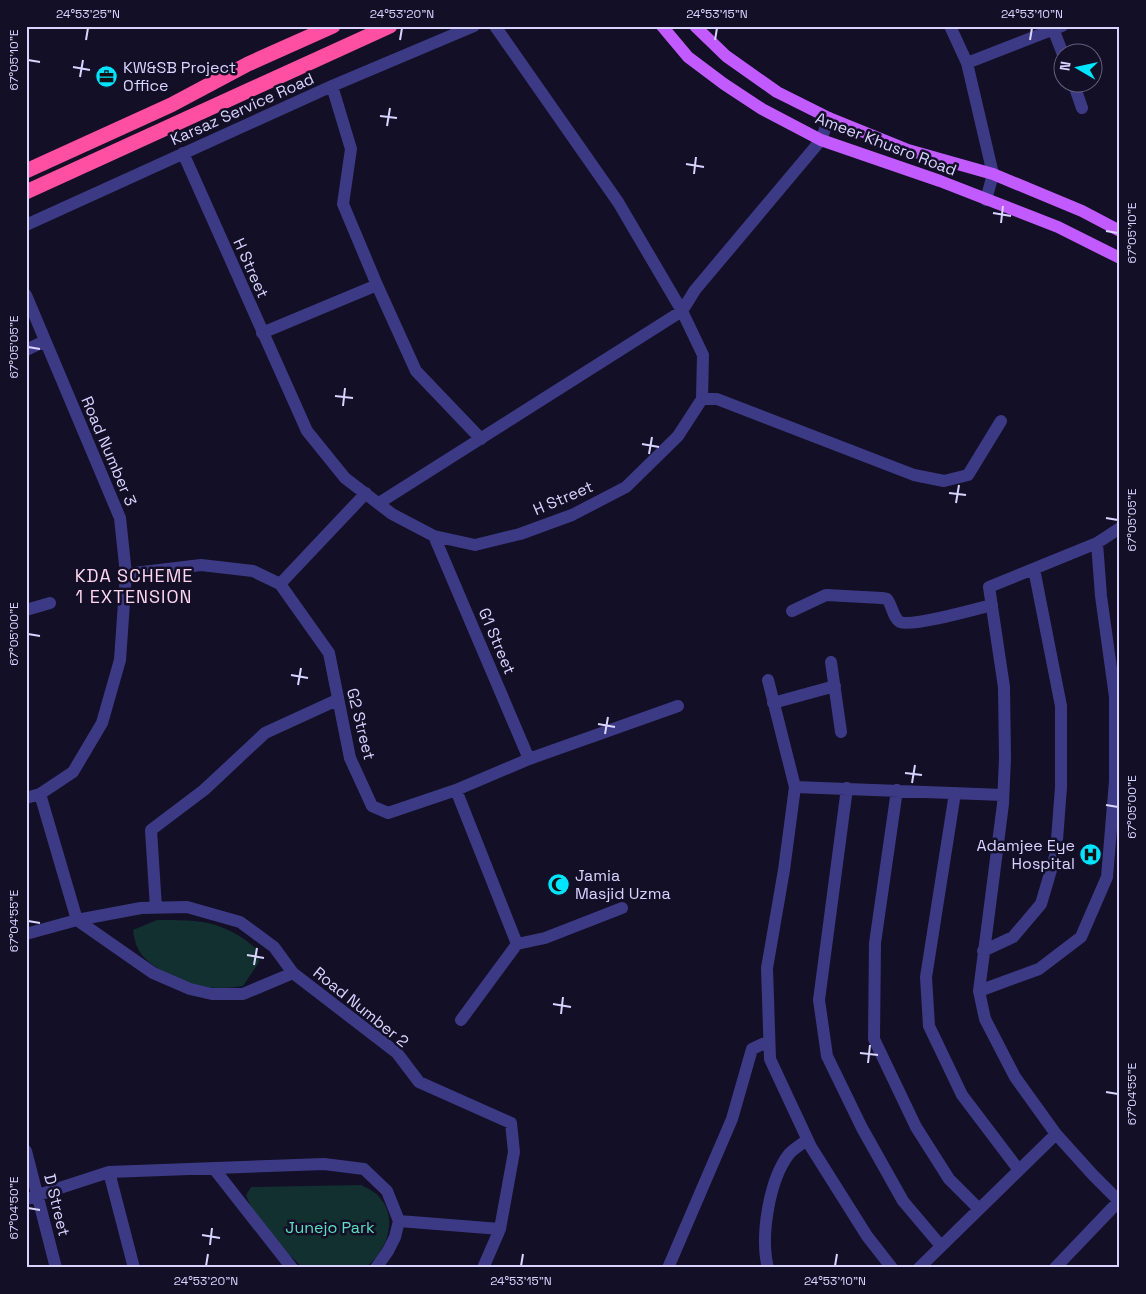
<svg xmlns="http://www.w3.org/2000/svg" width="1146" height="1294" font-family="'Space Grotesk',sans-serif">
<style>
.green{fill:#12302f}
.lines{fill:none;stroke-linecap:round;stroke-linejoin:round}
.minor{stroke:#3d3a85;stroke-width:12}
.major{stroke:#c25bff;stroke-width:12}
.highway{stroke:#ff4fa3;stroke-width:15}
.ticks{fill:none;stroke:#d9d4ff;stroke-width:2}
.labels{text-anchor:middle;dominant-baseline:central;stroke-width:5;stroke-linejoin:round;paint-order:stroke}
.poi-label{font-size:16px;fill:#d9d4ff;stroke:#130f26;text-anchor:start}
.street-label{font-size:16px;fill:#d9d4ff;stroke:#130f26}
.park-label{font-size:16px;fill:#5fe0c0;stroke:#130f26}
.neighbourhood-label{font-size:18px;letter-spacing:1px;fill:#ffd6f0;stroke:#130f26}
.neatline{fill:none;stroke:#d9d4ff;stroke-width:2}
.ticks-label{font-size:12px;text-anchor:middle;fill:#d9d4ff}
</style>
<rect width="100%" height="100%" fill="#130f26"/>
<path class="green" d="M157,920C201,920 222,920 257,949L259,962L243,986C236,987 227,988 220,988C195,988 158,974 142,955C136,947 134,939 133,930Z
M361,1185C367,1188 376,1192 380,1198C399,1219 386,1254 364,1268H303C282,1248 256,1223 246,1195L251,1187Z"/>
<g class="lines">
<path class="minor" d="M950,26L967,63L993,174L986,200
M1052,26L1064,57
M967,63L1062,26
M1073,82L1082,108
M332,86L351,149L343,204L377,285L416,371L481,439
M183,153L307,431L345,478L392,514L434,536L475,545L520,534L572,515L626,487L678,436L702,399L703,355L682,311L618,202L495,26
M26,225L332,86L474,26
M26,295L120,518L126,574L120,660L102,723L73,772L40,794L26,798
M262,333L377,285
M26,350L45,341
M702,399H717L914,475L944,481L968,475L1001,421
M379,503L682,311L695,290L821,140L829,118
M1120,528L1097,543L989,587L1004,687L1005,758L1003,804L979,991L985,1019L1015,1077L1056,1134L1093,1175L1120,1202
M434,536L529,759
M126,574L201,565L253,571L280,584L329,653L350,758L372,806L388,813L456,790L529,759L678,706
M280,584L366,493
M26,610L50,603
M792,611L826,595L882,598L887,599C892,605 893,618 900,622C913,627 976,609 992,605
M831,662L841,732
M768,680L795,787L784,870L767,968L770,1059L811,1147L867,1236L892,1268
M773,703L835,686
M795,787L1003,795
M847,788L819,1000L827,1056L862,1128L903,1201L941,1246
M456,790L517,944L545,938L622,908
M897,790L875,943L874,1039L916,1127L949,1179L978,1208
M955,793L926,977L929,1026L962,1095L1018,1169
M40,794L77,920L153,973L190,989L212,994H243L293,973
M156,908L151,830L204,790L265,733L337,700
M26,934L77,920L141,908L187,907L240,922L274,947L293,973L397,1053L419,1082L511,1123L514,1152L500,1229L483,1268
M983,951L1013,937L1041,904L1056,853L1061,787V706L1034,569
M979,991L1039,969L1081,937L1107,877L1115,781V697L1101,596L1097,543
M461,1020L517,944
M26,1151L56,1268
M215,1170L292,1268
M109,1172L134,1268
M26,1199L109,1172L324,1164L364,1169L387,1191L399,1221L395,1237L388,1251L376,1268
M399,1221L500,1229
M668,1268L732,1119L752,1049L769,1041
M768,1268C760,1237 769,1180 789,1154C793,1149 802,1144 807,1140
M919,1268L1056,1134
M1055,1268L1119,1201"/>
<path class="major" d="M662,26L688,57L724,84L762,109L821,140L940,181L1058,227L1120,258
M695,26L726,56L777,92L829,118L908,150L993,174L1082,211L1120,231"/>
<path class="highway" d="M26,171L171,105L248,64L333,26
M26,192L390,26"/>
</g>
<path class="ticks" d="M86,40L88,28M400,40L402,28M715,40L717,28M1030,40L1032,28M28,60L40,62M73,67L90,70M80,77L83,60M380,116L397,118M387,126L390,108M686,164L704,167M694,174L696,157M993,213L1011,216M1001,223L1003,206M1106,231L1118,233M28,347L40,349M335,396L353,398M343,406L345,388M642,444L659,447M649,454L652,437M949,493L966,495M956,503L959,485M1106,518L1118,520M28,634L40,636M291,675L308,678M298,685L301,668M598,724L615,727M605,734L608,717M905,773L922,775M912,783L915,765M1106,805L1118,807M28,921L40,923M247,955L264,958M254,965L257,948M553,1004L571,1007M561,1014L563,997M860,1053L878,1055M868,1063L870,1045M1106,1092L1118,1094M28,1208L40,1210M202,1235L220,1238M210,1245L212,1228M206,1266L208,1254M521,1266L523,1254M835,1266L837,1254"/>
<defs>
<symbol id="office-disc" viewBox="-11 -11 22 22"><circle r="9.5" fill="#00e5ff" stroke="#130f26"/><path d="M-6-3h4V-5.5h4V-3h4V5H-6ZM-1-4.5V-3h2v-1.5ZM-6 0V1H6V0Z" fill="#111"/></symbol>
<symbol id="hospital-disc" viewBox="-11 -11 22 22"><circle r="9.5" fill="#00e5ff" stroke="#130f26"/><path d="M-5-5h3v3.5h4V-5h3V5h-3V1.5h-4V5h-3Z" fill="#111"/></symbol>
<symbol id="mosque-disc" viewBox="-11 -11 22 22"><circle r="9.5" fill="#00e5ff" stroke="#130f26"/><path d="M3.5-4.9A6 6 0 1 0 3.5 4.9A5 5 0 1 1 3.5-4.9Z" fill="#111"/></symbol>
</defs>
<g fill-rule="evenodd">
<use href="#office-disc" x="94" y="64" width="25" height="25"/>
<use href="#hospital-disc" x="1078" y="842" width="25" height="25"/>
<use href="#mosque-disc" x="546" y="872" width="25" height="25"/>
</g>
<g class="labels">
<g class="poi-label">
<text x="123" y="67">KW&amp;SB Project<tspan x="123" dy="18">Office</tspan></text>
<text x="1075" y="845" text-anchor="end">Adamjee Eye<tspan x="1075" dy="18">Hospital</tspan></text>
<text x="575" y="875">Jamia<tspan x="575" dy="18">Masjid Uzma</tspan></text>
</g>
<g class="street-label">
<text transform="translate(242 109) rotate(-24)">Karsaz Service Road</text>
<text transform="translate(886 144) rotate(21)">Ameer Khusro Road</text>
<text transform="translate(251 268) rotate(66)">H Street</text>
<text transform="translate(109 451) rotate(67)">Road Number 3</text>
<text transform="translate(563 498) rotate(-23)">H Street</text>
<text transform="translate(497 641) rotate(67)">G1 Street</text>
<text transform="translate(361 724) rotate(76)">G2 Street</text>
<text transform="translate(361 1007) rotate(39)">Road Number 2</text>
<text transform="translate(57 1205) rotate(76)">D Street</text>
</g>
<g class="park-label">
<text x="330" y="1227">Junejo Park</text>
</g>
<g class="neighbourhood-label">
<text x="134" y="575">KDA SCHEME<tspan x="134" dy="21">1 EXTENSION</tspan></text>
</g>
</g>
<rect width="1146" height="1294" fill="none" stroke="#130f26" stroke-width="55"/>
<g transform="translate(1078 68) rotate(279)"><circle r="24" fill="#130f26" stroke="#625e7d"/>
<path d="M0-4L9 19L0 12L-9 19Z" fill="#00e5ff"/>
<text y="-8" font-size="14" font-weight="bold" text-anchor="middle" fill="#d9d4ff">N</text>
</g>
<rect x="28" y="28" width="1090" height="1238" class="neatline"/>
<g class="ticks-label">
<text x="88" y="18">24°53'25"N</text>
<text x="402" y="18">24°53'20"N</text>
<text x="717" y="18">24°53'15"N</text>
<text x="1032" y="18">24°53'10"N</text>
<text transform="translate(14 60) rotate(-90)" y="4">67°05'10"E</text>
<text transform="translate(1132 233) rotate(-90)" y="4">67°05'10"E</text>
<text transform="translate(14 347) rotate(-90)" y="4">67°05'05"E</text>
<text transform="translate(1132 520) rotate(-90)" y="4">67°05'05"E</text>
<text transform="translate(14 634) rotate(-90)" y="4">67°05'00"E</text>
<text transform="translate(1132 807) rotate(-90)" y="4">67°05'00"E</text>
<text transform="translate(14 921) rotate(-90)" y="4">67°04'55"E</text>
<text transform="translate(1132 1094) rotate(-90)" y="4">67°04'55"E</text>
<text transform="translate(14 1208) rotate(-90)" y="4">67°04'50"E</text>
<text x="206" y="1285">24°53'20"N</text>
<text x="521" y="1285">24°53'15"N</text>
<text x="835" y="1285">24°53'10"N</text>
</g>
</svg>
